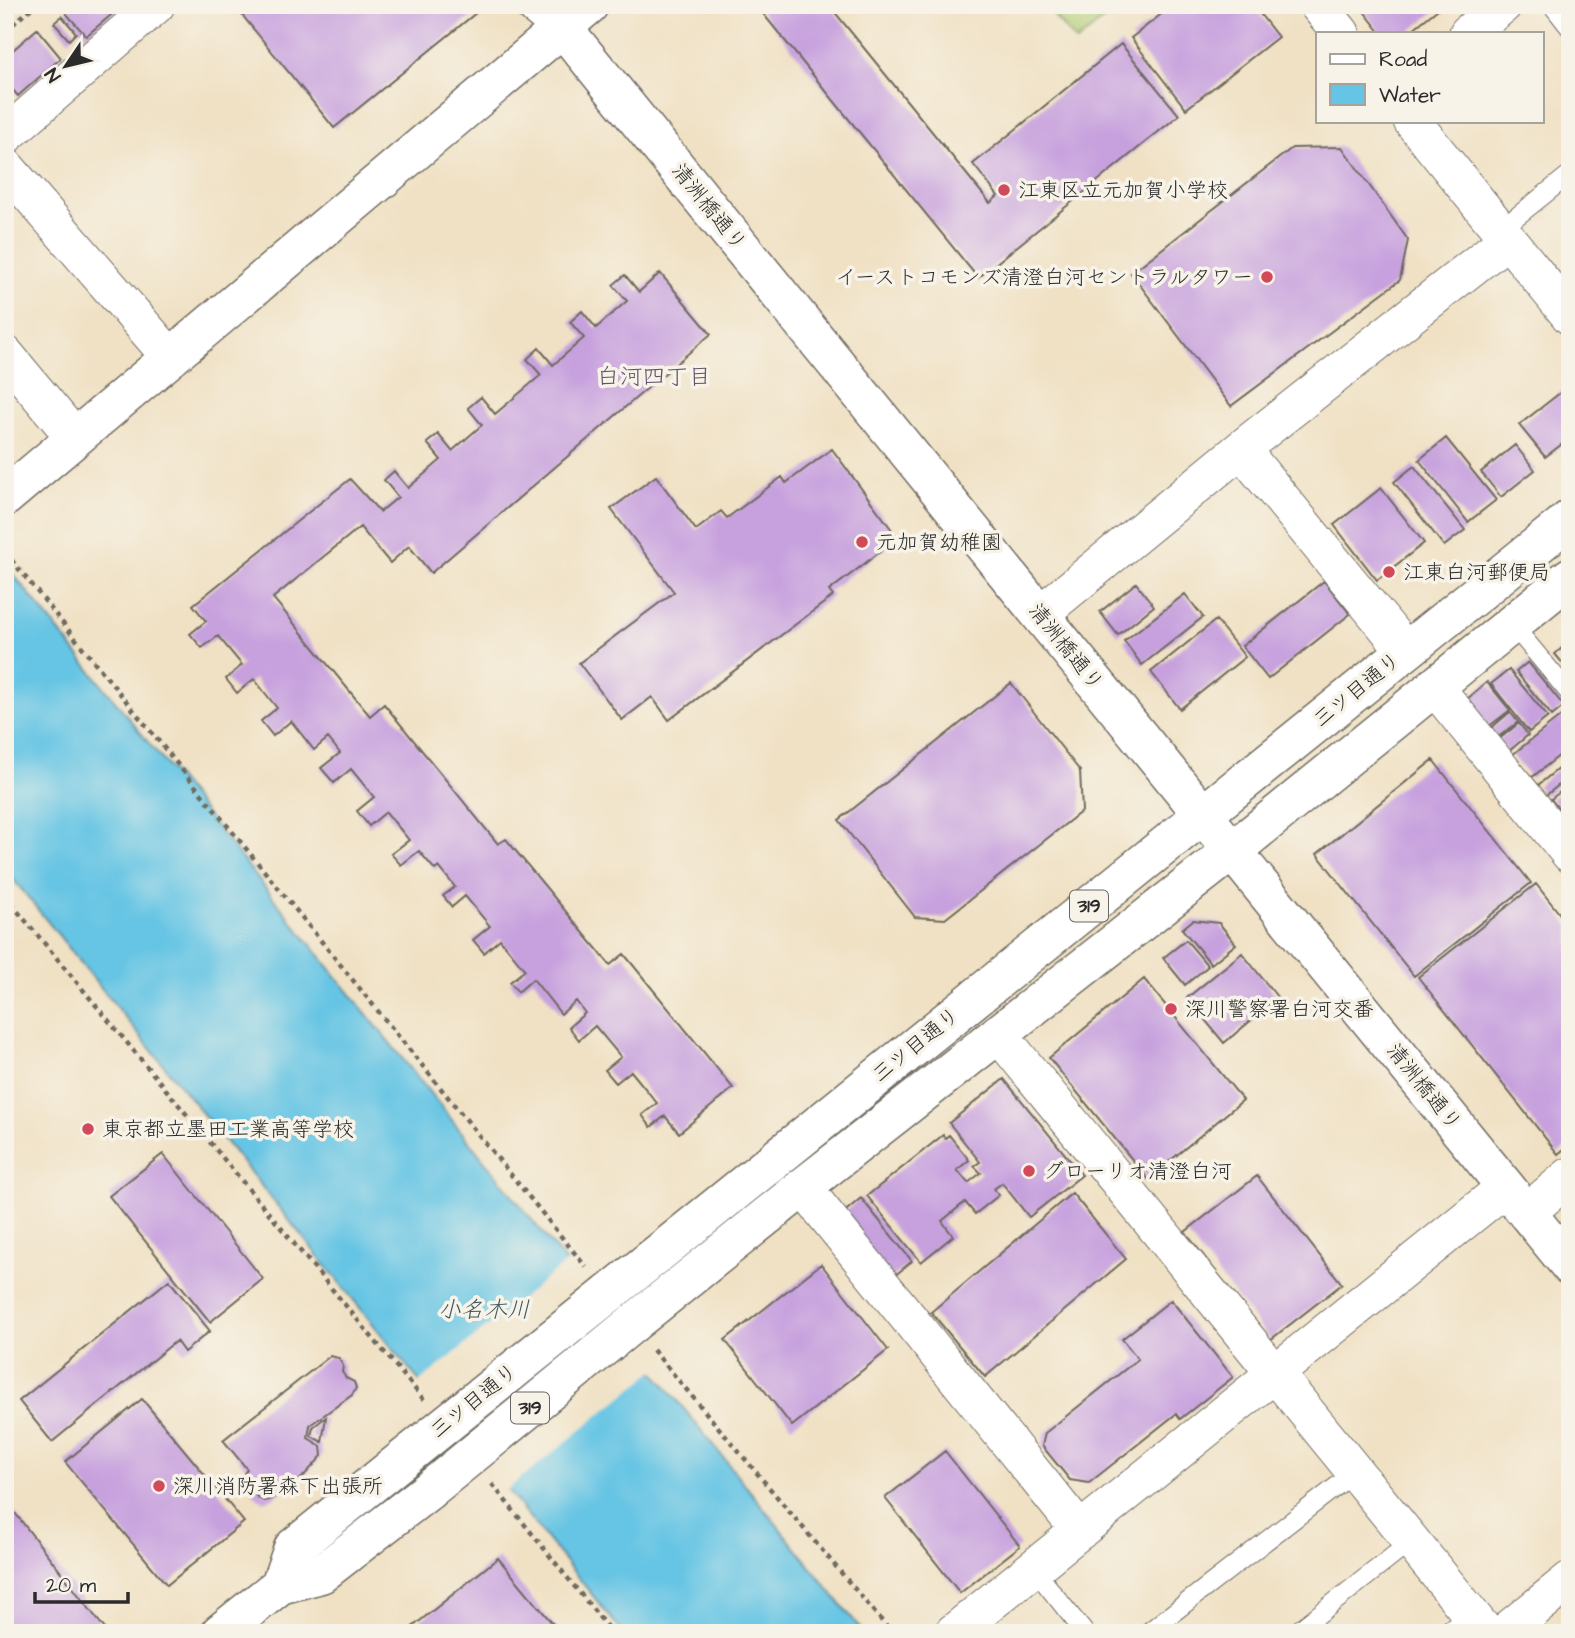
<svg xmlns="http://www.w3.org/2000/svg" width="1575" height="1638" font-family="'Architects Daughter','Klee One',sans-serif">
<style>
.green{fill:#aecb71;stroke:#6c7b4e;stroke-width:2}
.water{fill:#66c5e4;stroke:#487888;stroke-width:2}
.pier{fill:#f0e1c4}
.building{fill:#c7a1de}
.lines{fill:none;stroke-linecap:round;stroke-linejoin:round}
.lane-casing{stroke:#706b61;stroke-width:20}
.street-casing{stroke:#706b61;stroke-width:39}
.secondary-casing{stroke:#706b61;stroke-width:41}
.primary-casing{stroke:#706b61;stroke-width:41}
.path{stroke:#706b61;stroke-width:4.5;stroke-dasharray:5 5;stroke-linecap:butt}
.lane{stroke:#fff;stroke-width:18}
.street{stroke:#fff;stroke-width:37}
.secondary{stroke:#fff;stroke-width:38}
.primary{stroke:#fff;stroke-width:38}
.primary-bridge-casing{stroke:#706b61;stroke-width:41;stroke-linecap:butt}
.primary-bridge{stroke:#fff;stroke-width:38}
.poi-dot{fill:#d1495b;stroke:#f7f3e8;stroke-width:2.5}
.labels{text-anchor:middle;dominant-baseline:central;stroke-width:7;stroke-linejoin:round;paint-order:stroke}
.shield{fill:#f7f3e8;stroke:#686764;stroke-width:2}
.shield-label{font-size:19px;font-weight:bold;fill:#2b2b2b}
.poi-label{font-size:21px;fill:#2b2b2b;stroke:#f7f3e8;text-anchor:start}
.street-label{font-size:21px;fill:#2b2b2b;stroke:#f7f3e8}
.neighbourhood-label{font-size:23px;fill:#62546a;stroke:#f7f3e8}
.water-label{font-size:23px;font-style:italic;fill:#3d5962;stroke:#f7f3e8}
</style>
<rect width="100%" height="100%" fill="#f7f3e8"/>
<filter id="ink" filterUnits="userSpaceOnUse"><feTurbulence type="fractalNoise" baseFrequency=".0143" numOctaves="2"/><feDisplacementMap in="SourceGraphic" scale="14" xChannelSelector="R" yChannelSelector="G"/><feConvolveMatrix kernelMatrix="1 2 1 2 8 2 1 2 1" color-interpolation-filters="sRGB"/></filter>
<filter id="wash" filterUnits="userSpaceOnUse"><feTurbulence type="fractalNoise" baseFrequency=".00686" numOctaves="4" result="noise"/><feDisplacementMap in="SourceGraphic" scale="28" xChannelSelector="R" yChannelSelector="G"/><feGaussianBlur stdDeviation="1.57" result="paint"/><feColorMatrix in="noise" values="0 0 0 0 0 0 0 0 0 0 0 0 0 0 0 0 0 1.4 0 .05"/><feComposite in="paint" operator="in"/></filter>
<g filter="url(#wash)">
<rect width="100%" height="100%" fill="#f0e1c4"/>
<path class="green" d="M1045,5H1122L1076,42Z"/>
<path class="water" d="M5,564L864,1633H623L5,869Z"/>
<path class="pier" d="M570,1259L657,1368L504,1492L416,1385Z"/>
<g id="blocks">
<path class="building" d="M74,5H123L86,36L65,12Z
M234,5H471L477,12L334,128Z
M756,5H829L990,203L998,196L973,164L1121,44L1179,115L978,278Z
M1173,5H1253L1278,37L1186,109L1131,38Z
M1359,5H1443L1408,33H1381Z
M62,16L76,33L69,40L54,23Z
M37,29L61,58L18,96L5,81V57Z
M1342,147L1408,240L1400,280L1231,406L1131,273L1292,148Z
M660,273L711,334L431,573L409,546L390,563L360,527L273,598L370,716L384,704L498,844L506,839L610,965L624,954L733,1088L679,1133L665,1116L651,1127L642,1115L657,1103L631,1071L616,1083L605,1070L621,1057L595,1026L579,1040L569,1027L585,1013L576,1001L561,1014L533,979L518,992L510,982L525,970L500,939L484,953L473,940L490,926L465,896L452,907L443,896L455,887L439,867L435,870L419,851L401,865L391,854L409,840L386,812L369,826L357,811L374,797L351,769L334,783L321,768L340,753L328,738L314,750L291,721L273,736L261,721L277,708L254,679L237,693L226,679L242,665L218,636L202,648L190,634L206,621L193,605L350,479L380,512L398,497L384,480L394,471L408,488L441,460L427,443L438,434L452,451L482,425L468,408L481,397L495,414L541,375L527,359L539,348L553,365L584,338L570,322L582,311L596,328L627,301L613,285L625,275L639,292Z
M1570,385V438L1545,457L1519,425Z
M1446,438L1496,500L1468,522L1419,460Z
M1515,445L1535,470L1501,497L1481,472Z
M832,449L898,538L829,591L833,596L669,720L652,697L622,720L579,663L674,592L611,509L656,476L696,530L721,511L727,518L782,477L786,483Z
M1414,466L1465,530L1444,546L1394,482Z
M1381,488L1424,543L1377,580L1334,525Z
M1324,581L1350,614L1268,679L1242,646Z
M1136,583L1154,606L1118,635L1100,612Z
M1185,594L1203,617L1142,665L1124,641Z
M1216,620L1245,657L1180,709L1151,672Z
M1570,641V672L1555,654Z
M1528,662L1564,706L1552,716L1516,672Z
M1509,670L1548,717L1529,732L1491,684Z
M1487,682L1510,710L1488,727L1466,700Z
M1011,683L1080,771L1082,811L945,919L915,917L839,820Z
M1510,712L1518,722L1497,738L1490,729Z
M1566,712L1570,716V747L1531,778L1512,755Z
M1519,723L1528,735L1508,752L1498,740Z
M1433,760L1531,883L1414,976L1317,854Z
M1564,764L1570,771V776L1545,796L1537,786Z
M1570,784V809L1563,815L1551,799Z
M1536,884L1570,927V1144L1558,1154L1418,977Z
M1193,920L1219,923L1236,944L1211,964L1182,929Z
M1186,940L1208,966L1185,985L1163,958Z
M1242,953L1278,998L1224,1043L1187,998Z
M1144,979L1243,1100L1148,1179L1049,1058Z
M1004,1079L1082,1175L1029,1217L1002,1183L994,1189L999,1195L975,1214L965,1202L942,1221L953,1236L921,1262L867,1196L943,1135L945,1138L949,1135L969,1160L957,1170L968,1183L981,1173L974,1166L980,1162L949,1123Z
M163,1154L263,1279L210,1322L109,1196Z
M1257,1176L1342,1284L1270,1340L1185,1232Z
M1072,1193L1126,1259L985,1377L931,1312Z
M861,1198L912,1261L892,1278L841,1215Z
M821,1264L888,1350L792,1426L725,1340Z
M169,1280L210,1331L184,1352L176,1341L52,1442L19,1401Z
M1171,1300L1233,1377L1180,1419L1176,1414L1089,1483L1070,1480L1042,1446L1045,1433L1138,1359L1122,1339Z
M330,1356L339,1358L343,1366L342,1372L346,1378L354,1382L356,1388L352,1395L310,1425L308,1438L321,1446L322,1456L301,1479L271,1499L264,1501L258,1498L252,1492L253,1485L244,1474L247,1469L223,1440Z
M142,1399L244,1522L167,1585L65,1462Z
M326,1417L322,1442L311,1436L313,1427Z
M945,1451L1020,1546L960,1593L885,1498Z
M5,1500L108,1633H5Z
M498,1558L558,1630L555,1633H405Z"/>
</g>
</g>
<g filter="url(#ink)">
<use href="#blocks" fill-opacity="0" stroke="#706b61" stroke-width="2"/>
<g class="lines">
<defs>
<path id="lane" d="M1552,5L1570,28
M1500,230L1570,174
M1511,623L1570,694
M1033,1568L1085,1633
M1147,1633L1355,1472
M1295,1633L1412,1541
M1445,1633L1470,1613"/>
<path id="street" d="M1318,5L1341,33
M1468,33L1503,5
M1412,121L1570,316
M5,136L156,5
M5,166L171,358
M5,354L75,438
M1241,449L1406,651
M1040,614L1241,449L1508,239
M1434,686L1570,854
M998,1033L1486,1633
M803,1187L1080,1531
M1526,1213L1570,1176
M953,1633L1506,1187
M1504,1633L1570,1580"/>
<path id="secondary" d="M535,5L563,28L1570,1266
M5,497L589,5"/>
<path id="primary" d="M608,1294L1570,519
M632,1324L803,1187L1232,851L1570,577
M280,1585L293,1548L403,1459
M220,1633L280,1585L321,1574L428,1491"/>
</defs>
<use href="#lane" class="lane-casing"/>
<use href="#street" class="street-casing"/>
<use href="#secondary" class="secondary-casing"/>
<use href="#primary" class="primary-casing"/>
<path class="path" d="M5,31L35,5
M5,552L586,1267
M5,896L425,1401
M653,1350L892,1633
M492,1484L612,1633"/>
<use href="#lane" class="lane"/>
<use href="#street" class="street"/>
<use href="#secondary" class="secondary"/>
<use href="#primary" class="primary"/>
<defs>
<path id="primary-bridge" d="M403,1459L608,1294
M428,1491L632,1324"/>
</defs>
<use href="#primary-bridge" class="primary-bridge-casing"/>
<use href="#primary-bridge" class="primary-bridge"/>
</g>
</g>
<g class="poi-dot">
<circle cx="1004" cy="190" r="7"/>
<circle cx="1267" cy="277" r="7"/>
<circle cx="862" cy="542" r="7"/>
<circle cx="1389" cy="572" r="7"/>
<circle cx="1171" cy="1009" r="7"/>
<circle cx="88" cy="1129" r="7"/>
<circle cx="1029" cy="1171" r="7"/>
<circle cx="159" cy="1486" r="7"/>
</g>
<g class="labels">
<g class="shield">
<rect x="1070" y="890.5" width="38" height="31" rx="5"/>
<rect x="511" y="1392.5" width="38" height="31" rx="5"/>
</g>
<g class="shield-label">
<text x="1089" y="906">319</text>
<text x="530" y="1408">319</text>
</g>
<g class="poi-label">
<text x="1018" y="190">江東区立元加賀小学校</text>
<text x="1253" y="277" text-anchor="end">イーストコモンズ清澄白河セントラルタワー</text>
<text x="876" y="542">元加賀幼稚園</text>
<text x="1403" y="572">江東白河郵便局</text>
<text x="1185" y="1009">深川警察署白河交番</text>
<text x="102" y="1129">東京都立墨田工業高等学校</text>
<text x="1043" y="1171">グローリオ清澄白河</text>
<text x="173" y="1486">深川消防署森下出張所</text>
</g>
<g class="street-label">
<text transform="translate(709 207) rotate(51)">清洲橋通り</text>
<text transform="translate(1066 647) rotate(51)">清洲橋通り</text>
<text transform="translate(1357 690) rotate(-39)">三ツ目通り</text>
<text transform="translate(916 1045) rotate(-39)">三ツ目通り</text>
<text transform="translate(1424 1087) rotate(51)">清洲橋通り</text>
<text transform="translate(474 1401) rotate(-39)">三ツ目通り</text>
</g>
<g class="neighbourhood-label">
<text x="654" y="377">白河四丁目</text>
</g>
<g class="water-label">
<text x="484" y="1310">小名木川</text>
</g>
</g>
<rect width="1575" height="1638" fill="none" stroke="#f7f3e8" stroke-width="28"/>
<rect x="1316" y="32" width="228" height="91" fill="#f7f3e8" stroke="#a5a39c" stroke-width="2"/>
<rect x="1330" y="54" width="35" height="10" fill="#ffffff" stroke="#a5a39c" stroke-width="2"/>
<text x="1379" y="66" font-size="21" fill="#2b2b2b">Road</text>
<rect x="1330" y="84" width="35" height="21" fill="#66c5e4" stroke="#a5a39c" stroke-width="2"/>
<text x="1379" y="102" font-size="21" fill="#2b2b2b">Water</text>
<g transform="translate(66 66) rotate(235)" stroke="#f7f3e8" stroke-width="5" paint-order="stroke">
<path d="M0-5L12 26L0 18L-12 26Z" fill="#2b2b2b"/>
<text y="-10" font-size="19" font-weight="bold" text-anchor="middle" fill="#2b2b2b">N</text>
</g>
<path d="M35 1592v10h93v-10" fill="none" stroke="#2b2b2b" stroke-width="3.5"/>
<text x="46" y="1592" font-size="21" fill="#2b2b2b" stroke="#f7f3e8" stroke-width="5" paint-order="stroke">20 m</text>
</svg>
